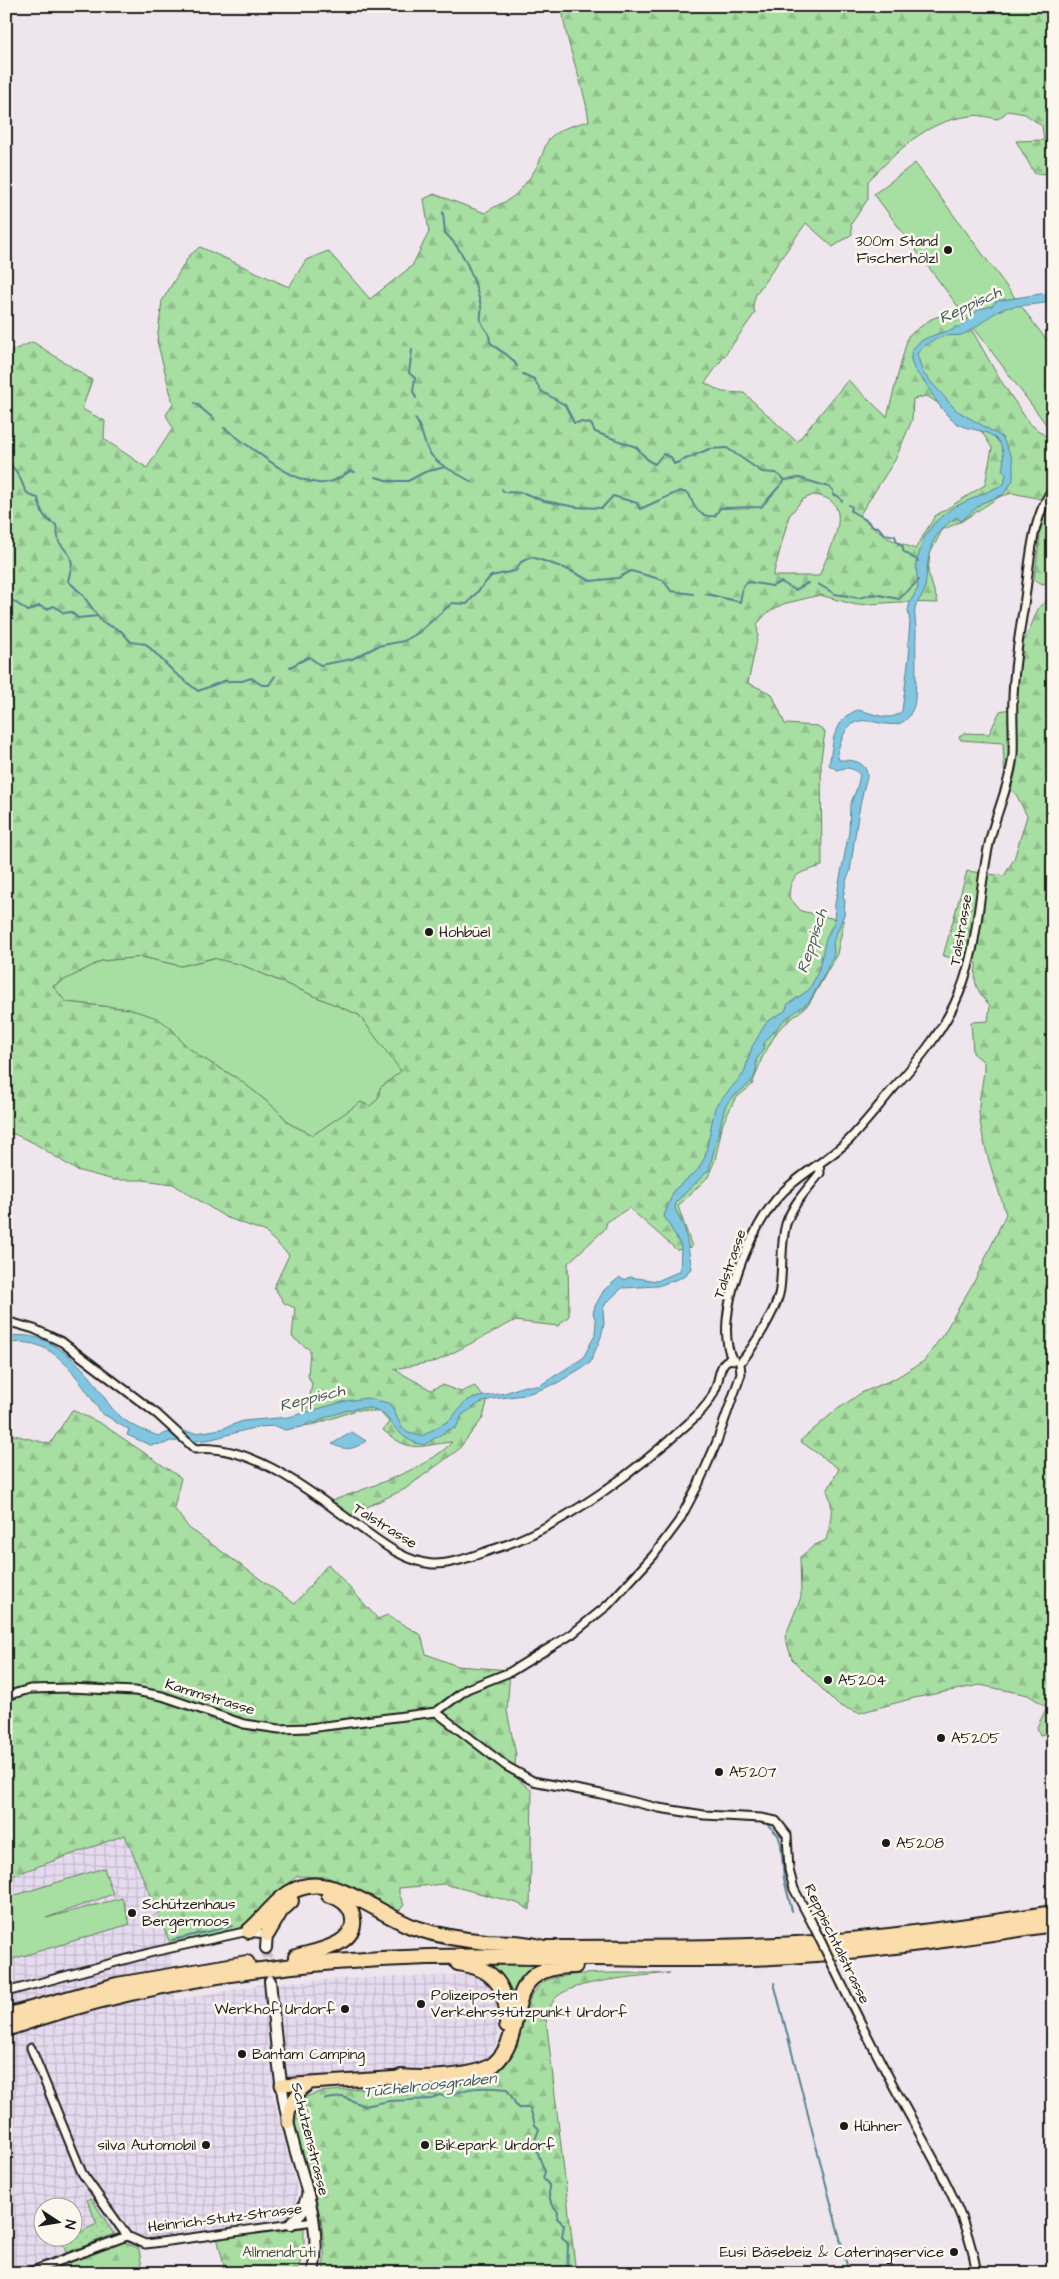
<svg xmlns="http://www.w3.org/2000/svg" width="1059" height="2279" font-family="'Architects Daughter',sans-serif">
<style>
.industrial{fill:url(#industrial-grid);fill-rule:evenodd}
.grass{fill:#a7dea2;stroke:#627d5f}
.forest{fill:url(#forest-firs);stroke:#627d5f;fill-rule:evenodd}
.park{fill:url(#park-dots);stroke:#627d5f}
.water{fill:#80c6e0;stroke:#588292}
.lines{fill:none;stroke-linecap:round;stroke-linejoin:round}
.stream{stroke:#588292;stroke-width:2}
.secondary-tunnel{stroke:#c5bec3;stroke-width:10;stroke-dasharray:10 5;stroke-linecap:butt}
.minor-casing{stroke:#1c1c1c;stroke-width:11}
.secondary-casing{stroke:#1c1c1c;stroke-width:14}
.primary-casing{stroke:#1c1c1c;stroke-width:15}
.motorway-casing{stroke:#1c1c1c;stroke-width:18}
.minor{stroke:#fbf7ec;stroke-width:7}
.secondary{stroke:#fbf7ec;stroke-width:10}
.primary{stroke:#fbddab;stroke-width:11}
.motorway{stroke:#fbddab;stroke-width:14}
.minor-bridge-casing{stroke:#1c1c1c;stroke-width:11;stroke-linecap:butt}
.minor-bridge{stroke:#fbf7ec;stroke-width:7}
.poi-dot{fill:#1c1c1c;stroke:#fbf7ec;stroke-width:2}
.labels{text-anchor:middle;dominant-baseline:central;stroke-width:5;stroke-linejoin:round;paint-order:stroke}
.poi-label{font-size:15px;fill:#1c1c1c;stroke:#fbf7ec;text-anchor:start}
.street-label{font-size:15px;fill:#1c1c1c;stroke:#fbf7ec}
.park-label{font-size:15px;fill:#465644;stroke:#fbf7ec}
.water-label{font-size:16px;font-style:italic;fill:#3f5861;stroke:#fbf7ec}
</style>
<defs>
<pattern id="industrial-grid" width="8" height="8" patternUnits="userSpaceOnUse" patternTransform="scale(1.25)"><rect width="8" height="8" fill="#e6daee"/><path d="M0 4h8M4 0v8" fill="none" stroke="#c5bacc"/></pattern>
<pattern id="forest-firs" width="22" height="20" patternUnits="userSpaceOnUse" patternTransform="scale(1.25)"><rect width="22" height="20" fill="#a7dea2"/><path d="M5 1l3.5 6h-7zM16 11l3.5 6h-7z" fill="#8fbe8b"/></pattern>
<pattern id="park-dots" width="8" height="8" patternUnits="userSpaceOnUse" patternTransform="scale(1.25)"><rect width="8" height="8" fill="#a7dea2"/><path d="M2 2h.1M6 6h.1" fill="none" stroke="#8fbe8b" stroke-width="1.8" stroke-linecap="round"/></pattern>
</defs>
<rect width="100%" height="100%" fill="#efe6ed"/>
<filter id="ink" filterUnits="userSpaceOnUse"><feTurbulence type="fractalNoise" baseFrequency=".02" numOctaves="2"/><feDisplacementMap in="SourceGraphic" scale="10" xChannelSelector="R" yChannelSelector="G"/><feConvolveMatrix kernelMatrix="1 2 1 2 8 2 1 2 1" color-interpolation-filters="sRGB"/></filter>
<g filter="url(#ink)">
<path class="industrial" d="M125,1835L170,1943L175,2000L269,1983L354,1978L471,1975L482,1978L491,1984L497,1993L500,2012L498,2035L493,2052L484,2062L470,2067L270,2084L297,2190L296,2210L288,2217L124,2242L61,2262L42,2273H6V1878ZM42,2206H72V2236H42Z"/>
<path class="grass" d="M915,163L1053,349L1051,431L874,194Z
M142,957L181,966L214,958L242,965L359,1015L402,1071L380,1088L378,1099L370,1107L361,1103L313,1135L290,1124L276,1109L240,1080L199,1056L183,1043L171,1028L129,1009L66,1002L53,986L101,961Z
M104,1868L113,1894L46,1918L122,1898L130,1924L6,1961V1898Z
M484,1963L542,1964L529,1975L510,2007Z"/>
<path class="forest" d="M562,6H1053V173L1035,174L1016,141L1044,140L1042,126L1025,114L1008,111L998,119C990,118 979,114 971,116C924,121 900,150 868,181V199L851,224L852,234L833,247L806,223L756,294L753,305L755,313L705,383L722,392L744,393L797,442L848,380L887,417L908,336L931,319L960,309L999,378L1029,423L1053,442V580L1043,584L1034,580L1040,536L1039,534L1045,513L1041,499L1012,493L999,497L962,521L942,530L930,554L928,572L938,603L898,602L856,605L820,595L783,604L767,613L757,624L758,635L748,683L772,694L785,724L818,726L825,732L821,759L822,866C801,873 790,872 789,897L801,911L844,921L837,954L809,1004L778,1030L762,1058L752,1085L735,1099L723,1123L715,1160L708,1177L678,1206L692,1247L677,1250L629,1208L607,1222L605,1229L568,1263L569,1316L558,1326L514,1321L437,1361L394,1369L431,1390L442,1385L461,1392L475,1386L487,1402L483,1418L458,1450L405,1489L348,1516L329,1502C365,1488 427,1470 452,1442C419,1445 412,1455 383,1430L389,1422L380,1412L356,1410L316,1424L303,1426L302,1410L309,1401L312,1384L308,1376L310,1350L292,1337L295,1308L284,1303L274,1287L289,1255L264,1231L225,1217L173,1184L143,1180H114L76,1170L34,1143L14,1134L6,1133V353L33,342L92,380L82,409L105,421L104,439L147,468L173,428L166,415L173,403L157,341L162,301L189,256L200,247L289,287L306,260L328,251L370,299L412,266L429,232L424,199L434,194L485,213C496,204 508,203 518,192C526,183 535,172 540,160C544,152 545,142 552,136C561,128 577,124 589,121C584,82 565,46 562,6ZM927,396L982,432L992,448L985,485L935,516L915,549L888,538L859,516L895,460L912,420L913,399ZM813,495C860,499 829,550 819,576H773L789,516L802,500ZM142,957L181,966L213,958L242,965L359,1015L401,1071L380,1088L378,1099L370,1106L361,1102L313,1135L290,1124L276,1109L240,1080L199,1056L183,1043L171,1028L157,1018L129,1009L66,1002L53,986L101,961Z
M1053,594V1732L1040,1735L1037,1727L1047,1707L1028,1695L980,1685L914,1698L859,1713L838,1705L792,1659L785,1637L801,1597L800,1557L815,1545L826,1540C830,1523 835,1507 827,1491L839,1469L800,1441L835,1411L861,1393L894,1379L924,1361L944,1333L976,1278L1006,1214C996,1181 982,1147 979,1112C978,1096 985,1079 984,1062L973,1053L971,1022L988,1021L990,1006C977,990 972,984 977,963L943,956L967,871L1004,876L1014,859L1027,816L1017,796L1005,782L1003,743L961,740L959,737L964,733L989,734L1000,711L1015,708L1021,639L1025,640L1039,607Z
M72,1410L102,1424L181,1478L174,1508L189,1528L295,1604L328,1564L378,1619L387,1615L421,1635L426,1654L457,1666L510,1670L507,1711L516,1755L514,1776L532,1791L530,1910L517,1903L444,1884L399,1888V1894L404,1905L399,1911L327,1877L297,1876L273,1898L255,1920L236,1929L170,1943L125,1835L6,1878V1433L50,1444Z
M670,1973C646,1976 567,1980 554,2000C550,2005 549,2012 546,2018L576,2273H323C330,2224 305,2165 292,2118L294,2105L308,2096L320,2092L487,2078C518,2056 512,2051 522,2018C526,2006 535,1985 547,1980C574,1970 639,1974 670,1973Z
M304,2228V2253L296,2273H226L217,2237Z
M124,2242L139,2249L143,2273H42L61,2262Z"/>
<path class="park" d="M91,2198L114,2234L67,2253L61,2241L97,2224L87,2200Z"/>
<path class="water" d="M1053,292V301C1037,306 1017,304 1003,309C988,315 977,329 961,335C956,336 950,335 945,336C934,339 924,344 917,354L923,373L956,410L1002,437L1013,460V480L1007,490L1002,495L982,503L961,521L957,517C926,536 929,556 925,588C924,596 917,600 915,608C914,615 916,623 916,630C915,653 917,676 915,699C915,705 912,711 909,716C892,741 856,699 842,739C839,747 836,752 839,760C849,760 862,760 866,770C869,778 865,782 864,788C857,816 854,844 850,872L847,878L843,897L845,900L844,915L833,942L834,954L821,981L809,1002L784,1020L764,1043L763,1050L756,1060C760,1088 735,1088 725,1107L709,1170L676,1202L675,1208L685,1230L692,1269L688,1271L686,1276L658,1286L622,1288L606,1303L603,1309L604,1324L601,1337L590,1363L557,1383L542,1389L524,1395L492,1399L480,1403L462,1415L456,1428L448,1430L424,1445C383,1438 397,1396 345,1411C335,1415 324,1416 316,1423L311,1422L302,1427L285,1430L276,1426L257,1427L212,1439L190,1442L170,1441L164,1444L150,1445L127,1435L129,1429C117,1425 113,1418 102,1414C78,1380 55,1333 6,1344V1337C41,1329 70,1353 91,1378C101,1390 108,1407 121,1417C131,1426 147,1432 159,1436L173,1430L196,1433L221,1429L243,1421L289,1417L346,1401L367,1398L388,1403L392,1407L402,1428L408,1433L422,1436L450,1420L465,1402L473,1398L505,1393L524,1386H539L583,1358L595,1335L596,1321L593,1313L595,1306L604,1290L620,1277L623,1280L630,1277L657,1281L680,1271L681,1246L664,1216L674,1190L698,1170L705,1157L715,1107L744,1073L752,1047L763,1028L768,1021L785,1011L788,1004L809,990L818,972L826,939L834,923L835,904L849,832L850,805L857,788L860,775C853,767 847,767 837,770L829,765L834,736L840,724L846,716L857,710C873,712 890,724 902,711L910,648L908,645L910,622L908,611L910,602L918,588L916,563L924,538L934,523L952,508L1002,485L1004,484L1006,474L1002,470C1005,460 1004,445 995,438C984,428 968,431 956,423C946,417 934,398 928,387C925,381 920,377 916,372C898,343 932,335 953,330L955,327H960L979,309L992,306L996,301Z
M352,1432L366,1441C353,1450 346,1451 332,1444Z"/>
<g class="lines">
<path class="stream" d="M443,212L445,233C465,251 475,280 481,306C482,311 480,317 481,321C484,331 490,330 490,342C499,352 511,354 517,366
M412,350L409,373L415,378L413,391L416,398
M523,374L534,379L541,391L565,405L574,423L581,422L591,424L595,432L636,447L649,461L655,464L663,454L671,457L674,464L709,449L727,448L762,472L776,473L785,480L799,478L829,487L833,490V495L838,496L842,501
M195,403L214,419
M415,418C428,438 419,450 445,467
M224,428C251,446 286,480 318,483C330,485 341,477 350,471L355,472
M6,460C11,465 16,470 19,476C25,487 23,495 38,498C41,512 43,518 56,525L59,542L70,556L72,564L68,581L82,594L102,622L121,631L131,642L146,644L175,673L198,691L224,681H242L251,678L262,685H269L275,676
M376,477L389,481H408L425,472L445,467L472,482
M502,489L504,492L524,493L544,501L576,507L602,508L613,496L637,503L640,509L680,491L689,494C694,507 699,518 715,516L720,508L761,507L785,480
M849,505L852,507L851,511L868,521L871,526L878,527L884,534L895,536L897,542L903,547V551L918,561
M818,584L835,594L859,598L874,594L899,599L919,580
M707,594L740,602L743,586L749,582L772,586L781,582L795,590L808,583
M6,596L28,611L39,606L47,609L54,606L64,613L71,612L78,618L98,616
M290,667L309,657L320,665L352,659L378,646L404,641L418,633L452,603L467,604L491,576L515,571L521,562L532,557L567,569L591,581L618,578L631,571L663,580L671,591L693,594
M765,1822L778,1835L781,1844L784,1879L792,1911
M172,1940L232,1926
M774,1983L849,2273
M325,2099L343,2097L365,2106L389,2101L432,2099L439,2095L448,2097C466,2086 486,2087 507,2089L518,2108H530L535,2125L539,2129L534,2143L545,2172L543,2178L549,2185C548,2198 550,2202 558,2212L557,2218L564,2225L562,2237L568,2244L567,2273"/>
<path class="secondary-tunnel" d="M266,1948L269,1975"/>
<defs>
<path id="minor" d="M6,1321L34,1329L62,1342L157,1414L195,1449C255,1443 318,1498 365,1531C384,1545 407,1562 432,1564C453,1565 477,1554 497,1548C564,1526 640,1468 692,1420C702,1411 712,1400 716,1387C719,1380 719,1368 725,1362C728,1359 731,1359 735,1360
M732,1359C712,1317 751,1224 782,1193C802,1172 829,1160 850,1139C864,1124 878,1107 891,1091C915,1064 938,1038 954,1005C979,954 977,899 989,844C995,814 1010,786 1013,755C1014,736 1012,716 1013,697C1014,666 1019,635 1024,605C1030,566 1030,522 1053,488
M740,1363C753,1348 778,1308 780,1289C783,1268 780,1245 786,1224C793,1203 807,1190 820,1173L819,1165
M6,1696L30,1689L69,1688L135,1691L162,1696L244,1724L279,1729L309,1728L436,1712L467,1689L510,1672L572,1634L608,1605L653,1556L679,1521L698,1485L716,1444L741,1374L740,1363
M436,1712L506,1766L533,1781L601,1794L659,1808L704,1815L761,1818L776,1821L787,1835L789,1870L794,1889L812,1923
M832,1964C855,2012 879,2060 905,2107C934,2160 967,2212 977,2273
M6,1992L153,1952L244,1932L267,1934
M31,2048L82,2173L127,2236
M27,2273L127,2236L145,2244L154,2243L314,2221"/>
<path id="secondary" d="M266,1948L267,1934
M270,1981C275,2028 278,2075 288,2121C298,2171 324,2220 313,2273
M291,2224L302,2211L308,2194"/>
<path id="primary" d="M281,2085L401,2077
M288,2123C289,2104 293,2095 309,2084"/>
<path id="motorway" d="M249,1931C268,1915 281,1890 308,1886C342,1881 384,1917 416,1928C439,1936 463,1940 487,1942C507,1943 524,1942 544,1948
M267,1934L281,1910L291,1901
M538,1948C630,1947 723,1949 815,1943C895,1937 974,1926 1053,1913
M296,1957C316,1951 361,1945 352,1914C349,1904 339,1897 329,1895
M458,1963C496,1968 508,1988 507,2025
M6,2016L117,1985L247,1963
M6,2029C141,1981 286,1961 428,1957C543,1954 659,1963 773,1957C867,1952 960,1938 1053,1924
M401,2077C423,2079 477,2078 494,2064C532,2032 495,1965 575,1966"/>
</defs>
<use href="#minor" class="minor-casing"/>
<use href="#secondary" class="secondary-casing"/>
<use href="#primary" class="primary-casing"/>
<use href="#motorway" class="motorway-casing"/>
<use href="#minor" class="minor"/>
<use href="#secondary" class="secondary"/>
<use href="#primary" class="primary"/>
<use href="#motorway" class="motorway"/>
<defs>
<path id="minor-bridge" d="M812,1923L832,1964"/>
</defs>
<use href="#minor-bridge" class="minor-bridge-casing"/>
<use href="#minor-bridge" class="minor-bridge"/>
</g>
</g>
<g class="poi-dot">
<circle cx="948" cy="250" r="5"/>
<circle cx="429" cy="932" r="5"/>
<circle cx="828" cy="1680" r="5"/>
<circle cx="941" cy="1738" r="5"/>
<circle cx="719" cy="1772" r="5"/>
<circle cx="886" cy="1843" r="5"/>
<circle cx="132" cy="1913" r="5"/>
<circle cx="421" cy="2004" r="5"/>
<circle cx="345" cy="2009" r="5"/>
<circle cx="242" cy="2054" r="5"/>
<circle cx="844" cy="2126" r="5"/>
<circle cx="206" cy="2145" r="5"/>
<circle cx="425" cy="2145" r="5"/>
<circle cx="954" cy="2252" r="5"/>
</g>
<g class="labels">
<g class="poi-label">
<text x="938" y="241" text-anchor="end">300m Stand<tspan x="938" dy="17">Fischerhölzl</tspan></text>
<text x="439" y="932">Hohbüel</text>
<text x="838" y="1680">A5204</text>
<text x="951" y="1738">A5205</text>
<text x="729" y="1772">A5207</text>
<text x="896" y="1843">A5208</text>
<text x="142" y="1904">Schützenhaus<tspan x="142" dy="17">Bergermoos</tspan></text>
<text x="431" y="1995">Polizeiposten<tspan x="431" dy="17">Verkehrsstützpunkt Urdorf</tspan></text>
<text x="335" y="2009" text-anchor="end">Werkhof Urdorf</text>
<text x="252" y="2054">Bantam Camping</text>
<text x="854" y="2126">Hühner</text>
<text x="196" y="2145" text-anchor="end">silva Automobil</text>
<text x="435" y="2145">Bikepark Urdorf</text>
<text x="944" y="2252" text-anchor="end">Eusi Bäsebeiz &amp; Cateringservice</text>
</g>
<g class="street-label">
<text transform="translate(961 930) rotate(-80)">Talstrasse</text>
<text transform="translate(730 1264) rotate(-71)">Talstrasse</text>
<text transform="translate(385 1526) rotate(32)">Talstrasse</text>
<text transform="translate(210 1697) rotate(17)">Kammstrasse</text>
<text transform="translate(837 1944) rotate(64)">Reppischtalstrasse</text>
<text transform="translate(310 2139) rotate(76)">Schützenstrasse</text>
<text transform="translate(225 2218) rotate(-7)">Heinrich-Stutz-Strasse</text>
</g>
<g class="park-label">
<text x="279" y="2252">Allmendrüti</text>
</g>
<g class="water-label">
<text transform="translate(970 305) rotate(-25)">Reppisch</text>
<text transform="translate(812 941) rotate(-72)">Reppisch</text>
<text transform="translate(312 1398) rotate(-14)">Reppisch</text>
<text transform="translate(430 2085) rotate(-6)">Tüchelroosgraben</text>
</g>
</g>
<rect width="1059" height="2279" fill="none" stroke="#fbf7ec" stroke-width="25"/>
<rect x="12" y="12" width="1034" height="2254" fill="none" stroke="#1c1c1c" stroke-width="2" filter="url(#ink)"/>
<g transform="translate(58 2222) rotate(102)"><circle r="24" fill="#fbf7ec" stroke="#a29f99"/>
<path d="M0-4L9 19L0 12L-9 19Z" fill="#1c1c1c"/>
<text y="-8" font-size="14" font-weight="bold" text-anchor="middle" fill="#1c1c1c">N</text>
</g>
</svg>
